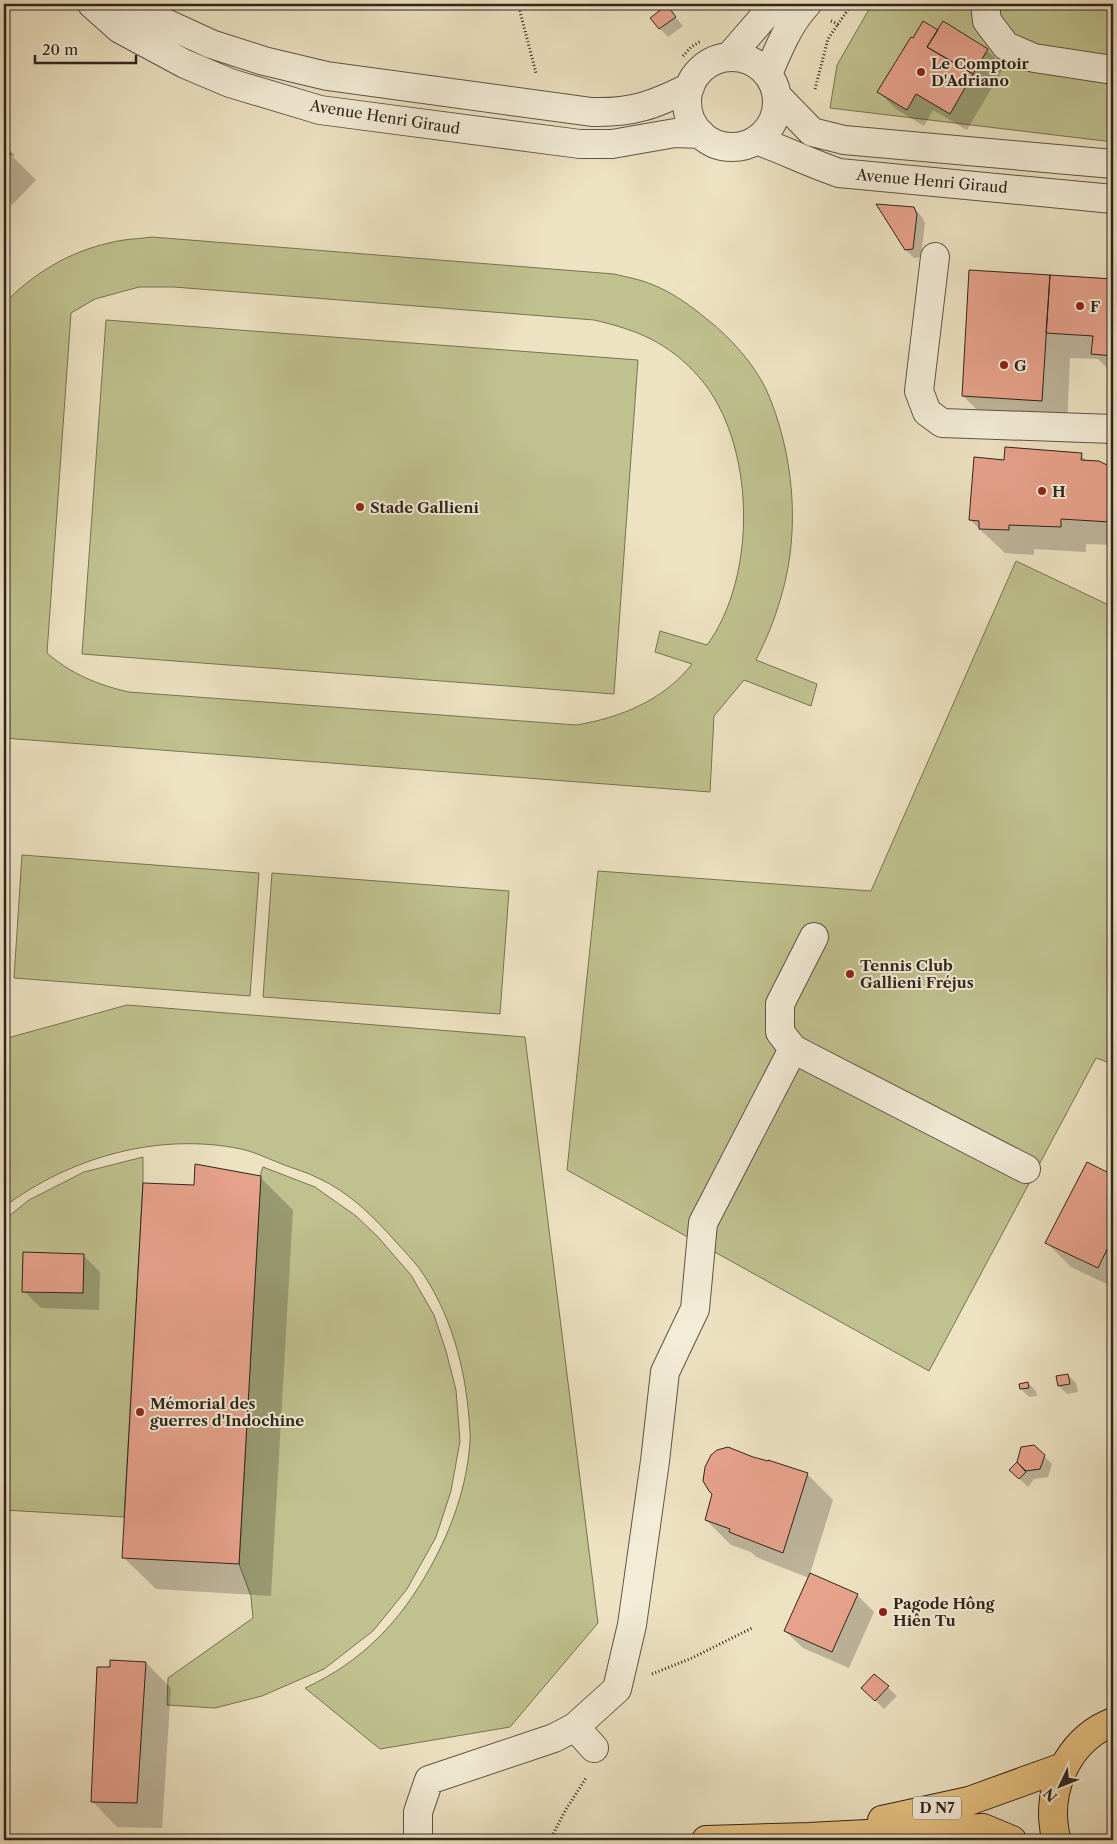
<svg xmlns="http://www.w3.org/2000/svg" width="1117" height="1844" font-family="'Libre Caslon Text',serif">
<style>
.green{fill:#bfc18e;stroke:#777255;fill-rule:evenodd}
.shadow{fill:#0003}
.building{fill:#e7a28c;stroke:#2f241c}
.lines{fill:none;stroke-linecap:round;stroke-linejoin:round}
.minor-casing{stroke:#5e5446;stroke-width:30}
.major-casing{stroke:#2f241c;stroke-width:30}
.path{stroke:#2f241c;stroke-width:3;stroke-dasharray:1 2.5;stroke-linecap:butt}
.minor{stroke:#f3ecd7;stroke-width:28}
.major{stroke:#e6c181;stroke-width:28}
.poi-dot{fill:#8f2418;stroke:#f3ecd7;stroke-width:2}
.labels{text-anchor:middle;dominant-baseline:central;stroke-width:4;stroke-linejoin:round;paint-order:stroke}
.shield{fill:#f3ecd7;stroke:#6a6054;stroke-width:1}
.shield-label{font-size:14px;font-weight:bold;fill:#2f241c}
.poi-label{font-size:15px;font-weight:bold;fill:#2f241c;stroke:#f3ecd7;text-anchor:start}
.street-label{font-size:15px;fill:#2f241c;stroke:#f3ecd7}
</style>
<rect width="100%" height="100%" fill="#ede2c2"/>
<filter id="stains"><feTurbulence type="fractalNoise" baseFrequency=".004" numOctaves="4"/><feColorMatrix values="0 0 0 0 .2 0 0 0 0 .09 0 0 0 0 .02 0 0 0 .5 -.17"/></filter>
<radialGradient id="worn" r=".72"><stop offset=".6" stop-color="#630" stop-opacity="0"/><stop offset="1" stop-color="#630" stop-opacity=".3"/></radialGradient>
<path class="green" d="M872,4H1113V142L830,108L837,65Z
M152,237L614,274C626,277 639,279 651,284C672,292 691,306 708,320C731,338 753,363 766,389C794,452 801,531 781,597C775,619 766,640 756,660L817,684L811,706L744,680L714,716L710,792L4,738V304C32,274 69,252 109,243C123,239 138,239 152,237ZM139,287H174L594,320C637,330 668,342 699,377C756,442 758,576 707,645L660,631L655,652L692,664C664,700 620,718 576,725L129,692C98,685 71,674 47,653L71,313L95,299Z
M106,320L638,360L614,694L82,654Z
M1016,561L1113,607V1064L1096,1058L929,1371L567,1170L598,871L871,891Z
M22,855L259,873L250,996L14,978Z
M272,873L509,891L500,1014L263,997Z
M127,1005L525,1037L598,1623L510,1727L380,1749L305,1688C362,1662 401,1621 431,1566C452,1528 467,1486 470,1442C471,1434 469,1426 469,1418C465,1366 450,1311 419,1268C412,1259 404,1251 396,1242C374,1217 349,1192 318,1178C307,1172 294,1169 282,1164C269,1159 255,1152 241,1149C159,1132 70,1157 4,1207V1039Z
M143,1157V1183L124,1517L4,1510V1220L29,1200L84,1172Z
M263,1167L315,1187L356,1216L378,1237L411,1275L434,1315L446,1351L456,1390L460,1441L451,1491L436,1537L407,1589L373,1631L324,1669L262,1696L215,1708L167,1705L168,1678L253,1618L251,1596L239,1564L261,1172Z"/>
<path class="shadow" d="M667,7L683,26L668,37L660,29Z
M938,32L987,50L1004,67L967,130L933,110L924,126L896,109L879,92Z
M4,144L15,155L13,157L36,180L12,205L4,198Z
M914,209L922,217L925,223L921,257L914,258L906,250Z
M971,271L1113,280V374L1098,359L1070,358L1067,426L988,421L963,396Z
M1081,455L1088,462L1098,463L1113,470V545L1086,544V552L1034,549V555L1005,553L970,520L1005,461Z
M1088,1164L1113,1177V1287L1071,1267L1046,1242Z
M260,1177L293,1210L271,1596L156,1589L123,1557L195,1186Z
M83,1255L100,1272L99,1310L41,1308L24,1291Z
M1068,1375L1076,1383L1078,1392L1067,1394L1059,1386Z
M1028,1383L1036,1391L1037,1396L1029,1397L1021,1389L1020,1385Z
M1022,1449L1044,1456L1052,1464L1048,1477L1034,1479L1028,1487L1011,1470L1018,1463Z
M752,1458L807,1474L833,1500L810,1574L857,1595L874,1612L849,1668L803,1648L785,1631L809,1578L756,1557L751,1552L731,1545L706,1520Z
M146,1663L171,1688L162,1828L117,1827L92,1801Z
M874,1675L897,1696L884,1709L871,1696Z"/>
<path class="building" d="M667,5L676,17L659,29L650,18Z
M923,21L938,30L927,47L973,74L950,114L916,94L907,110L877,92L911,37L913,38Z
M943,21L988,49L973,74L927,47Z
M4,147L11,154L4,162Z
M876,204L914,207L917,214L913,249L905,250Z
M969,270L1050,275L1042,401L962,396Z
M1050,275L1113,279V356L1091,354L1093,336L1046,333Z
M1005,447L1082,453L1081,460L1099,461L1113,468V514L1110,522L1061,519V527L1009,525V530L979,529V521L969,520L974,457L1004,460Z
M1087,1162L1113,1175V1237L1098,1268L1045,1243Z
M195,1164L261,1176L239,1564L122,1558L143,1183L194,1185Z
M23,1252L84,1254L83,1293L22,1292Z
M1068,1374L1070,1384L1058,1386L1056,1376Z
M1028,1382L1029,1388L1020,1389L1019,1384Z
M1034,1445L1045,1455L1040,1469L1026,1471L1017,1462L1021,1447Z
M728,1447L753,1457L768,1461V1460L808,1473L783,1553L729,1532L730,1529L705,1520L712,1494L709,1491L703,1481L705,1467L711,1455L717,1450Z
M1017,1462L1026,1472L1019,1479L1009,1470Z
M810,1573L858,1594L832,1652L784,1631Z
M110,1660L146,1662L137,1803L91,1802L97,1667H110Z
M874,1674L889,1686L875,1701L861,1688Z"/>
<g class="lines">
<defs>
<path id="minor" d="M92,4L120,29L185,64L230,83L320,110L580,144H612L675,133L701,134
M124,4L211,44L264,61L327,76L592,112C633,113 654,105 690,87
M985,4L987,21L1006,46L1034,58L1113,70
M729,57L775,4
M687 102a45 45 0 1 1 90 0a45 45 0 1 1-90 0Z
M768,74C778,50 789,23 807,4
M777,96L812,132L844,140L1113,164
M756,140C784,150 810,163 839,173L1113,199
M935,257L919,391L927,412L942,423L1113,429
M814,937L780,1004V1032L793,1049L1026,1169
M575,1727L594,1748
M418,1840V1812L429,1780L554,1738L575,1727L617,1689L632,1625L655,1461L665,1372L695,1309L703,1223L793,1049"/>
<path id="major" d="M882,1820L969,1801L1063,1767
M706,1840L809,1837L983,1828L1012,1840
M1057,1840C1054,1833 1054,1826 1053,1817C1052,1777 1074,1737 1113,1722"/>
</defs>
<use href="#minor" class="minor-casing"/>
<use href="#major" class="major-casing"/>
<path class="path" d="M518,4L536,73
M831,21L838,24L852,4
M683,56L691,47L701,41
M815,89L828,39L838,24
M652,1674L692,1658L752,1628
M550,1840L565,1811L586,1778"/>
<use href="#minor" class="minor"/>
<use href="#major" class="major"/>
</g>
<g class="poi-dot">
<circle cx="921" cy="72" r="5"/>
<circle cx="1080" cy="306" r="5"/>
<circle cx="1004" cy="365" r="5"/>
<circle cx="1042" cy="491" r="5"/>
<circle cx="360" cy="507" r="5"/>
<circle cx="850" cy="974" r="5"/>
<circle cx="140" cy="1412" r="5"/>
<circle cx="883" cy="1612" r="5"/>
</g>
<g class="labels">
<rect class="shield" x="913" y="1796.5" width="48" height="23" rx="4"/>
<g class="shield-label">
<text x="937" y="1808">D N7</text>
</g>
<g class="poi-label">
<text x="931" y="63">Le Comptoir<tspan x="931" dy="17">D'Adriano</tspan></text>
<text x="1090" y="306">F</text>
<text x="1014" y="365">G</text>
<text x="1052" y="491">H</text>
<text x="370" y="507">Stade Gallieni</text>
<text x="860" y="965">Tennis Club<tspan x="860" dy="17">Gallieni Fréjus</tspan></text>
<text x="150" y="1403">Mémorial des<tspan x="150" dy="17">guerres d'Indochine</tspan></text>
<text x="893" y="1603">Pagode Hông<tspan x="893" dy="17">Hiên Tu</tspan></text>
</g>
<g class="street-label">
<text transform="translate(385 117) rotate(9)">Avenue Henri Giraud</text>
<text transform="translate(932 181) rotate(5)">Avenue Henri Giraud</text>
</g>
</g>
<rect width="1117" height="1844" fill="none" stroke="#ede2c2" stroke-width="20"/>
<rect x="5" y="5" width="1107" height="1834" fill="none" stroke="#2f241c" stroke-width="2.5"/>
<rect x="10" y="10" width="1097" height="1824" fill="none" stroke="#2f241c"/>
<g transform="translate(1060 1786) rotate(227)" stroke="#f3ecd7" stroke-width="4" paint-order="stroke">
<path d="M0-4L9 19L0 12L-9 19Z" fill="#2f241c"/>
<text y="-8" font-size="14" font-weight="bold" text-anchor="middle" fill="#2f241c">N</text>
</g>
<path d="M35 55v8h101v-8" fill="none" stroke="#2f241c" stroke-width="2.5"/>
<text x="42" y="55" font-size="15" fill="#2f241c" stroke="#f3ecd7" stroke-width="4" paint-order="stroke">20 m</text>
<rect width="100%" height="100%" filter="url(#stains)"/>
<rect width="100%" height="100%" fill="url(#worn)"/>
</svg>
